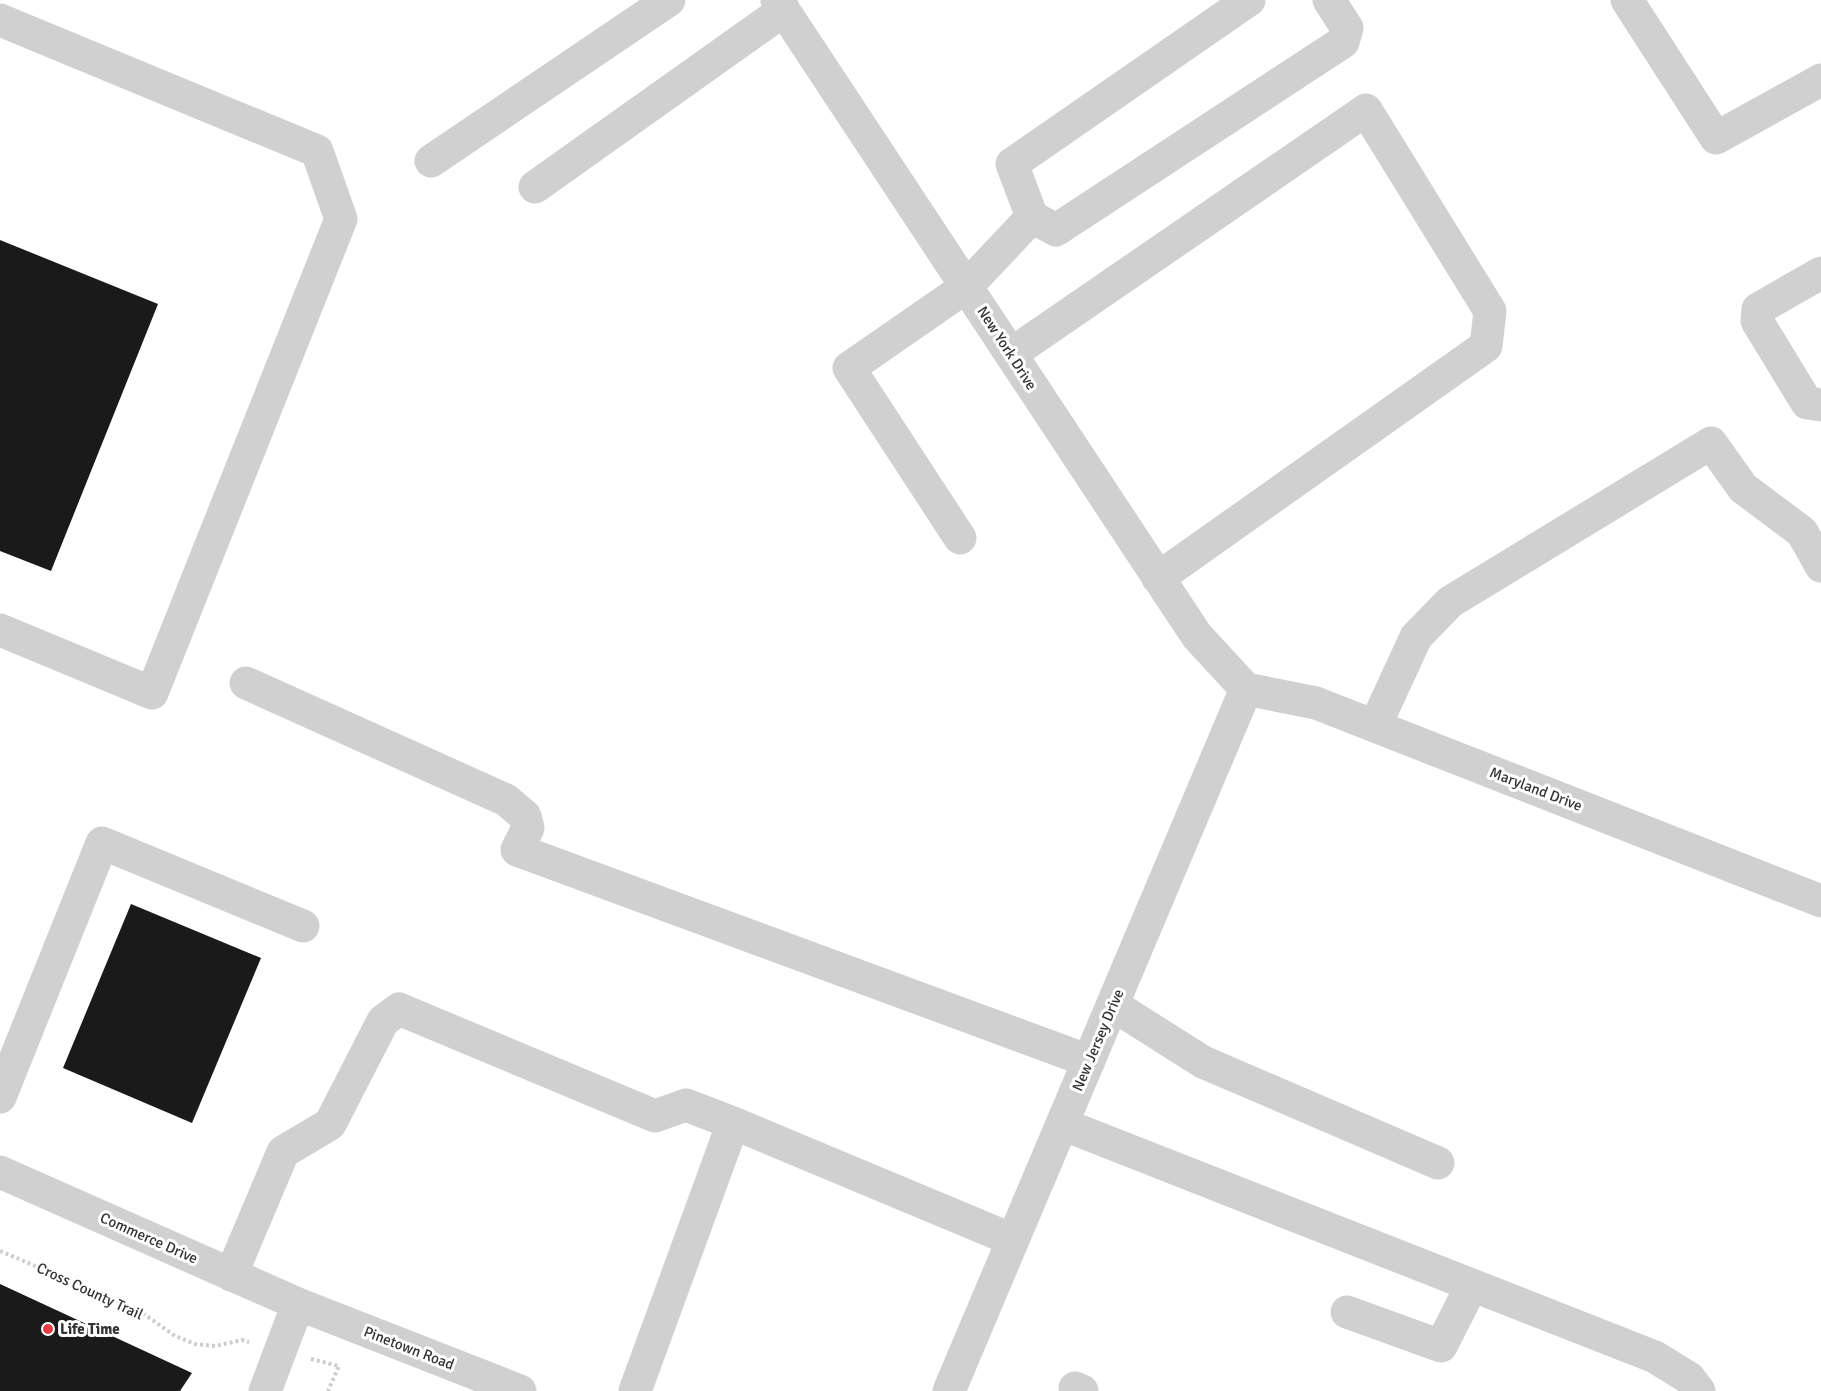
<svg xmlns="http://www.w3.org/2000/svg" width="1821" height="1391" font-family="Signika,sans-serif">
<style>
.building{fill:#1a1a1a}
.lines{fill:none;stroke-linecap:round;stroke-linejoin:round}
.path{stroke:#cdcdcd;stroke-width:4;stroke-dasharray:3 3;stroke-linecap:butt}
.minor{stroke:#d0d0d0;stroke-width:33}
.poi-dot{fill:#e63946;stroke:#fff;stroke-width:2}
.labels{text-anchor:middle;dominant-baseline:central;stroke-width:6;stroke-linejoin:round;paint-order:stroke}
.street-label{font-size:15px;fill:#333;stroke:#fff}
.poi-label{font-size:15px;font-weight:bold;fill:#333;stroke:#fff;text-anchor:start}
</style>
<rect width="100%" height="100%" fill="#fff"/>
<path class="building" d="M0,240L158,304L51,571L0,551Z
M131,904L261,958L192,1123L63,1068Z
M0,1284L192,1373L180,1391H0Z"/>
<g class="lines">
<path class="path" d="M0,1251L137,1309L175,1336L195,1344L215,1346L242,1340L249,1342
M311,1359L339,1366L328,1391"/>
<path class="minor" d="M777,0L1197,636L1246,689
M1627,0L1716,138L1821,80
M0,20L317,151L341,219L152,693L0,630
M431,161L669,0
M535,187L784,10
M1032,217L1056,230L1343,42L1347,28L1329,0
M1821,273L1758,309L1757,321L1807,403L1821,405
M1011,354L1366,110L1490,311L1486,346L1158,578
M960,538L849,368L966,287L1032,217L1012,164L1249,0
M246,683L506,800L525,816L528,828L517,850L1089,1061
M1246,689L1316,703L1821,901
M1375,726L1416,637L1450,602L1711,443L1743,488L1802,532L1821,566
M1113,1005L1203,1062L1438,1163
M0,1097L102,843L303,926
M1062,1124L1655,1357L1689,1378L1699,1391
M0,1172L298,1304L520,1391
M231,1275L283,1152L330,1124L383,1021L399,1009L655,1116L686,1105L733,1123
M1347,1312L1441,1346L1472,1285
M1075,1388L1082,1391
M265,1391L298,1304
M635,1391L733,1123L1013,1240
M949,1391L1246,689"/>
</g>
<circle class="poi-dot" cx="48" cy="1329" r="6"/>
<g class="labels">
<g class="street-label">
<text transform="translate(1007 348) rotate(57)">New York Drive</text>
<text transform="translate(1536 789) rotate(21)">Maryland Drive</text>
<text transform="translate(1098 1040) rotate(-67)">New Jersey Drive</text>
<text transform="translate(149 1238) rotate(24)">Commerce Drive</text>
<text transform="translate(90 1291) rotate(25)">Cross County Trail</text>
<text transform="translate(409 1348) rotate(21)">Pinetown Road</text>
</g>
<g class="poi-label">
<text x="60" y="1329">Life Time</text>
</g>
</g>
</svg>
